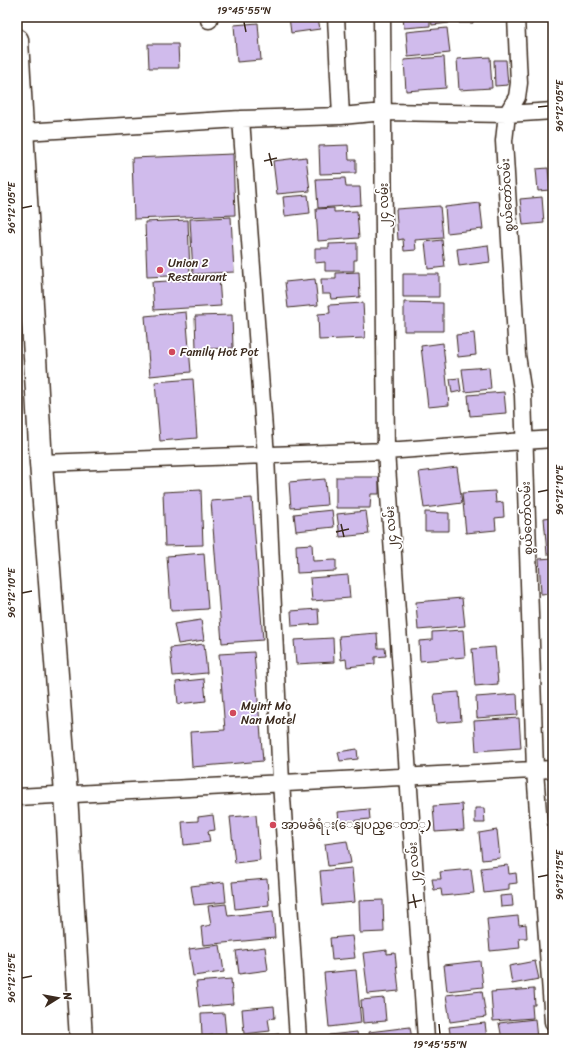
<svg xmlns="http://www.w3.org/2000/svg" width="570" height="1056" font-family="Sriracha,'Noto Sans Myanmar',sans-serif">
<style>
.building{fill:#d0bbec;stroke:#3b2a1e}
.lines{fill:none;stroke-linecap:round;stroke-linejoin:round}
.minor-casing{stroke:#3b2a1e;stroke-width:19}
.primary-casing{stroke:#3b2a1e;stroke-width:25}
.minor{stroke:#fff;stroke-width:16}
.primary{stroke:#fff;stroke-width:22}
.ticks{fill:none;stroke:#3b2a1e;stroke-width:1.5}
.poi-dot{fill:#d1495b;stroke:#fff;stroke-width:1.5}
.labels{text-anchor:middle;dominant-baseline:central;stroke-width:3.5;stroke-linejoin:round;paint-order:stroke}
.street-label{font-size:12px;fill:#3b2a1e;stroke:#fff}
.poi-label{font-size:12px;fill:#3b2a1e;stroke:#fff;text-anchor:start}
.neatline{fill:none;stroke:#3b2a1e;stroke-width:1.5}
.ticks-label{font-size:10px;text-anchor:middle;fill:#3b2a1e}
</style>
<rect width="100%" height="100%" fill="#fff"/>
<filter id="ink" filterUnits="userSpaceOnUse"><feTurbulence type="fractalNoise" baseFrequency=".025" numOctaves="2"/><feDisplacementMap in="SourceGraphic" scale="8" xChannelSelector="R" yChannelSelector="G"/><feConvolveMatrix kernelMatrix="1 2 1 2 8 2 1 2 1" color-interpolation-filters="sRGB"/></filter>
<g filter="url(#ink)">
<path class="building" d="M289,17H323L318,18L320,29L291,33Z
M403,17H430V26L404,28Z
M431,17H448L449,23L432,25Z
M459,17H473V23H459Z
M258,23L261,60L237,62L234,25Z
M447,28L450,53L408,57L406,32Z
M148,44H178L179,68H149Z
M444,57L446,88L406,91L404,60Z
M490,57L492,88L459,90L457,59Z
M494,60H506L508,85L495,86Z
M348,145L349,160H356V173L320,174L319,146Z
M233,154L235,215L134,219L132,158Z
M306,157L310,191L277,194L273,161Z
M550,159H553V185Z
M548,168L550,190L538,191L536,169Z
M345,178L346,187H360L361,205L318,208L316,179Z
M308,195L310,213L285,216L283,197Z
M542,197L544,223L523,225L520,199Z
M480,203L483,229L447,233L445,207Z
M440,206L443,238L415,240L416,250L404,251L403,239L398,240L396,209Z
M334,208V212L357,211L359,238L318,241L316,209Z
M231,217L234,272L193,274L190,219Z
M188,220L190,275L147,277L145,222Z
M442,240L445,267L428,269L425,242Z
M357,243V260H354V271H325V262L315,263V248H329V244Z
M488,245L490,262L459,266L457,249Z
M359,272L360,297L331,299L330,294H322L321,279H336V273Z
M403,274H439V297H403Z
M219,278L221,306L154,310L152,282Z
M315,279L318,305L288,308L285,282Z
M404,302L443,303V331H404Z
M363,303L365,338L319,340L318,314L330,313L329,305Z
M186,312L191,372L150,376L145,316Z
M232,315L233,348L196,349L195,316Z
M474,333L476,355L458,357L456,335Z
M443,343L449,405L428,407L421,346Z
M489,367L491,389L465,392L462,369Z
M459,378L461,391L452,393L450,379Z
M193,379L197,438L160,441L155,382Z
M504,392L506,413L470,416L468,395Z
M457,467L462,503L424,508L419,472Z
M336,477H379V494H371L370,508H336Z
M325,479L327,505L291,508L289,482Z
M201,490L203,545L165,546L163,492Z
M495,491L496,503L503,502L504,517L495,518L496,530L466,533L462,493Z
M252,498L263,640L222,643L211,501Z
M332,510L334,527L296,531L294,514Z
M366,511L369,534L340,537L337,514Z
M425,512L449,513V531H425Z
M553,517V554H547L544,518Z
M312,544L313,561L336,560V571L297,573L296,545Z
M204,553L208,609L171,611L167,556Z
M553,558V593L541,594L539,559Z
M348,575L350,598L312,601L310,578Z
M462,598L465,626L418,630L416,602Z
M318,609L319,624L292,626L291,611Z
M201,620L204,640L178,644L174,624Z
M463,630L465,657L420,661L419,641L432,640V632Z
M377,633L378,648H385L386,656L375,657V664L347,667L346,659L341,660L339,636Z
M333,638L334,662L296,664L294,640Z
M204,644L207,673L173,676L170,648Z
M495,647L498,684L475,686L472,649Z
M254,652L263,761L192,767L190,732L225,730L219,654Z
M204,679L206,701L178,704L176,682Z
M459,692L461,721L437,723L434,694Z
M517,694L518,715L477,718L476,697Z
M519,718L521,748L476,751L474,721Z
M357,749L358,759L340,761L338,752Z
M462,804L464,830L435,832L433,806Z
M475,808H484L485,823H475Z
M369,809L370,819L339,822L338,812Z
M213,815L215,830L208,831L210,842L184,845L182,822L198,821V817Z
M256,815L260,860L235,863L230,817Z
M497,830L500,858L482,860L479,833Z
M347,841L351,863L328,866L325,844Z
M508,865L509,874L516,873L517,883L509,884V890L484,893L481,868Z
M352,868L355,902L323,905L320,871Z
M471,869L474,893L442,896L441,889L434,890L432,879H441L440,872Z
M267,879L269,905L235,909L232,882Z
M224,882L226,902L194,905L191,886Z
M512,895L513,906L501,907L500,896Z
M383,900L384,932L360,933L359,901Z
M226,904L228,916L273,911L275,938L203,945L201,927L211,925L208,906Z
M518,916L519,925L526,924L527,938H519L520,948L490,951L487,919Z
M352,936L355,958L332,960L330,938Z
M220,945L224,972L193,976L189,949Z
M265,947L268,970L239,974L236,951Z
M387,950V954L395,953L399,991L368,994L363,953Z
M480,961L483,987L447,991L444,965Z
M535,961L539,979L512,984L509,966Z
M356,970L361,1023L329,1027L324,973Z
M231,979L233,1004L199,1007L196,982Z
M534,989L535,1005H532L533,1018L493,1021L491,992Z
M482,991L486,1017L450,1022L446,995Z
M384,998L386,1021L363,1023L361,1000Z
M274,1006L275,1018L268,1019L270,1031L244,1034L242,1009Z
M224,1013L226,1034L202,1036L201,1014Z
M535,1019L537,1039H502L499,1023Z
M485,1023L487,1039H451L449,1027Z
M410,1027L412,1039H370L369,1032Z
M357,1032L358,1039H329V1035Z
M279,1034V1039H242V1038Z"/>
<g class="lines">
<defs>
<path id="minor" d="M209,17V20
M336,17L341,116
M382,17L386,451L426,1039
M516,17L519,83L517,97L507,114L504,141L517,355L523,395L535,770L553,1022
M241,119L266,456L281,782L298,1039
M23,132L241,119L341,116L384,112L507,114L553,111
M41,463L386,451L553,439
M17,797L553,769"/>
<path id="primary" d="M17,40L41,463L66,794L81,1039"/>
</defs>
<use href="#minor" class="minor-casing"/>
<use href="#primary" class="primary-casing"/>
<use href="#minor" class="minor"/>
<use href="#primary" class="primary"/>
</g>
</g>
<path class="ticks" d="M244,22L246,32M538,107L548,106M269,153L272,166M264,161L277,158M22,208L32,206M538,492L548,490M341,524L344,537M336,532L349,529M22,593L32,591M538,877L548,875M413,894L416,908M408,903L422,900M22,978L32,976M439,1024L440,1034"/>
<g class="poi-dot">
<circle cx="160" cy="270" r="4"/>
<circle cx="172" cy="352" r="4"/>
<circle cx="233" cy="713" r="4"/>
<circle cx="273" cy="825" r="4"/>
</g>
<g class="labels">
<g class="street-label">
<text transform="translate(507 195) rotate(-93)">စွယ်တော်လမ်း</text>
<text transform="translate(384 205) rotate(-90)">၂၄ လမ်း</text>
<text transform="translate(527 518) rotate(-92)">စွယ်တော်လမ်း</text>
<text transform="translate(391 528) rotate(-94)">၂၄ လမ်း</text>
<text transform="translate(414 864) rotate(-94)">၂၄ လမ်း</text>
</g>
<g class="poi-label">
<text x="168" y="263">Union 2<tspan x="168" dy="14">Restaurant</tspan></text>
<text x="180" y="352">Family Hot Pot</text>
<text x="241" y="706">Myint Mo<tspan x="241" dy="14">Nan Motel</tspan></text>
<text x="281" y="825">အာမခံရံုး(ေနျပည္ေတာ္)</text>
</g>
</g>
<rect width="570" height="1056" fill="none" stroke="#fff" stroke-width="44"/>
<g transform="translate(58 998) rotate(79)" stroke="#ffffff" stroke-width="3" paint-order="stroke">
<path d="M0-3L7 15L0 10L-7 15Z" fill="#3b2a1e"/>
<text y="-6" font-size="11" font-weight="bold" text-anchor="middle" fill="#3b2a1e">N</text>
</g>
<rect x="22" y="22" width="526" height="1012" class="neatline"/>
<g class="ticks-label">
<text x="244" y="14">19°45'55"N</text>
<text transform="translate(559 106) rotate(-90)" y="4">96°12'05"E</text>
<text transform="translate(11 208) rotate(-90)" y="4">96°12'05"E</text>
<text transform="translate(559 490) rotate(-90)" y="4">96°12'10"E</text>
<text transform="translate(11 593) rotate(-90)" y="4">96°12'10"E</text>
<text transform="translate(559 875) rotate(-90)" y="4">96°12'15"E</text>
<text transform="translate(11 978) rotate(-90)" y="4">96°12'15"E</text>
<text x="440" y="1048">19°45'55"N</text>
</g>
</svg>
